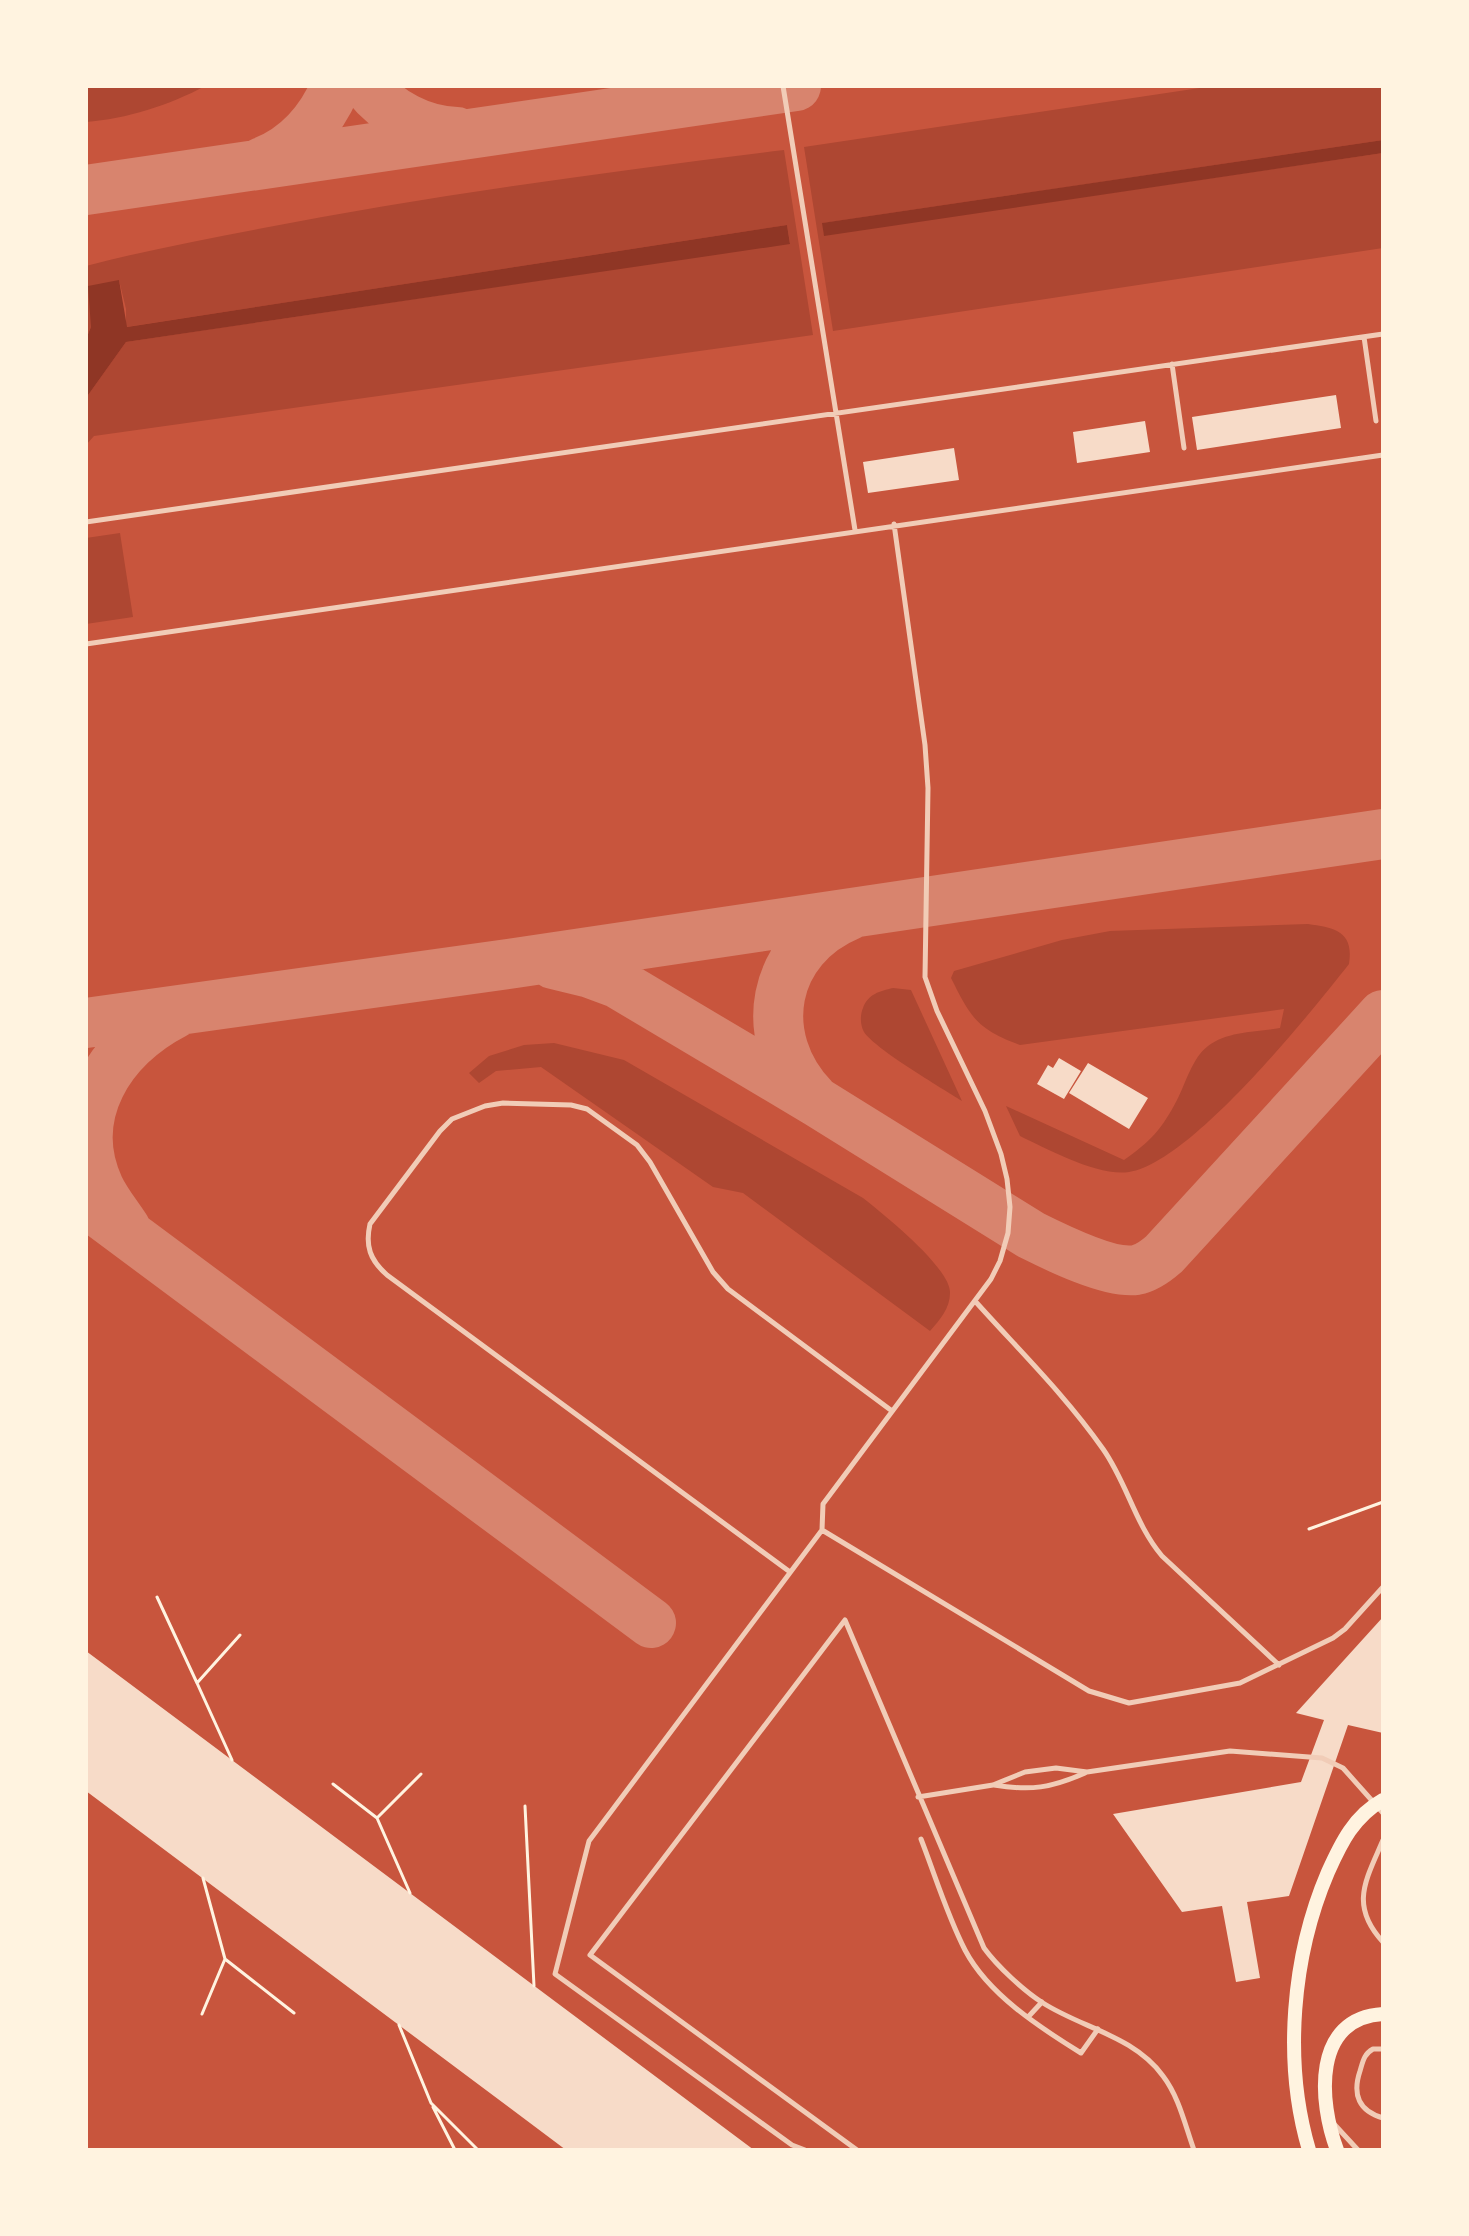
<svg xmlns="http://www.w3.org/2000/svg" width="1469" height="2236" font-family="'Nunito Sans',sans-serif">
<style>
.green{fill:#ae4732}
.water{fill:#8f3625}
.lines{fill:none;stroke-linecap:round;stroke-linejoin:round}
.taxiway{stroke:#d8846e;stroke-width:50}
.building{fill:#f7dbc8}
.path{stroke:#fff3e0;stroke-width:3}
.service{stroke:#f1ccb7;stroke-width:5}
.secondary{stroke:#fff3e0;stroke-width:14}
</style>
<rect width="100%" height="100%" fill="#c8553d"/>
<path class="green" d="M86,86H205C170,105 126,119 86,122Z
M1213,86H1383V140L823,223L824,235L1383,153V248L833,331L804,147Z
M784,150L813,335L94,436L86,445V398L126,342L790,243L787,225L126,327V309L119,280L91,317V327L86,339V266C143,251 200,240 258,229C432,195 608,172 784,150Z
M120,533L133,617L86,624V538Z
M1308,924C1335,928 1354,931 1349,964C1309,1015 1190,1163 1129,1172C1099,1177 1047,1149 1020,1136L1006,1106L1124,1160C1150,1142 1162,1129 1177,1100C1186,1083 1192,1058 1208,1046C1227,1031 1257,1032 1280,1028L1284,1009L1020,1045C977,1029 971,1018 951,978L954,971L1062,940L1110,931Z
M893,988L911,990L962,1101C942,1088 875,1049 864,1032C860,1025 860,1015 863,1008C868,994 880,991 893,988Z
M554,1043L624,1060L863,1198C883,1214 951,1268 950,1293C950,1308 940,1320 930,1331L743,1193L713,1187L541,1067L496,1071L479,1083L469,1073L489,1056L524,1045Z"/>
<path class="water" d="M1383,140V153L824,236L822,223Z
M787,225L790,244L126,342L86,398V339L91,327L88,286L119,280L127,327Z"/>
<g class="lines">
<path class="taxiway" d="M367,86C388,113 422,131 457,132
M262,162C298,148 321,121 336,86
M86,190L796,86
M553,964L590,973L617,983L817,1102L1031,1235C1055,1247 1110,1274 1136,1270C1147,1268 1156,1261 1164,1254L1383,1015
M86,1023L515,963L1383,834
M813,1098C755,1037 771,948 850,915
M86,1203L651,1623
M126,1229C117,1215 106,1202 99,1187C66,1115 110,1047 174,1014"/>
</g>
<path class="building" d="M1336,395L1341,428L1197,450L1192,417Z
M1145,421L1150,452L1077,463L1073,432Z
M954,448L959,480L868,493L863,462Z
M1059,1058L1081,1071L1064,1099L1037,1084L1048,1065L1053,1068Z
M1088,1063L1148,1098L1129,1129L1069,1093Z
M1383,1617V1733L1348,1725L1289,1896L1247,1902L1260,1978L1236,1982L1222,1906L1182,1912L1113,1814L1301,1782L1324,1720L1296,1713Z
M86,1651L754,2150H566L86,1791Z"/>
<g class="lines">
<path class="path" d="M1309,1529L1383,1502
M157,1597L197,1683
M232,1760L197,1683L240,1635
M333,1784L377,1818
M525,1806L534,1986
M203,1878L225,1959L294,2013
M410,1893L377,1818L421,1774
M202,2014L225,1959
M399,2025L431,2103L478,2150
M433,2107L455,2150"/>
<path class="service" d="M783,86L855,530
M1364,337L1376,421
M1172,364L1184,448
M86,522L1383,334
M86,644L1383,455
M975,1301C1018,1349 1066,1396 1103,1449C1127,1483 1135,1524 1162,1556L1279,1665
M822,1530L1089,1691L1129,1703L1240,1683L1333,1638L1345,1629L1383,1587
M790,1572L387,1275C370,1260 365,1246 370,1224L440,1131L452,1119L485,1106L503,1103L571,1105L587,1109L637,1145L650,1162L713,1272L728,1289L892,1411
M994,1785C1031,1791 1051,1788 1085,1773
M918,1797L993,1785L1025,1772L1056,1768L1087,1772L1230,1751L1322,1758L1343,1768L1383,1813
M921,1839C935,1875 947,1915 965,1950C988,1994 1039,2027 1081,2053L1098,2029
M1383,1840C1366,1880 1349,1905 1383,1942
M1029,2016L1042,2002
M1383,2049H1373C1364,2054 1363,2061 1360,2071C1352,2095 1359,2111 1383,2118
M1334,2124L1358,2150
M805,2150L792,2145L555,1974L589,1841L822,1530L823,1504L991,1279L1000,1261L1008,1233L1010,1207L1007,1179L1001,1154L985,1111L937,1011L925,977L928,788L925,745L894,524
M857,2150L590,1955L845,1620L984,1948C997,1966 1024,1991 1043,2003C1082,2028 1134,2036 1163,2076C1179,2097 1185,2125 1194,2150"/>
<path class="secondary" d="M1309,2150C1283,2062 1292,1956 1328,1872C1341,1843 1354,1816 1383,1800
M1337,2150C1319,2102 1312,2018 1383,2014"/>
</g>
<rect width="1469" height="2236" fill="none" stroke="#fff3e0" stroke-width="176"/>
</svg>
